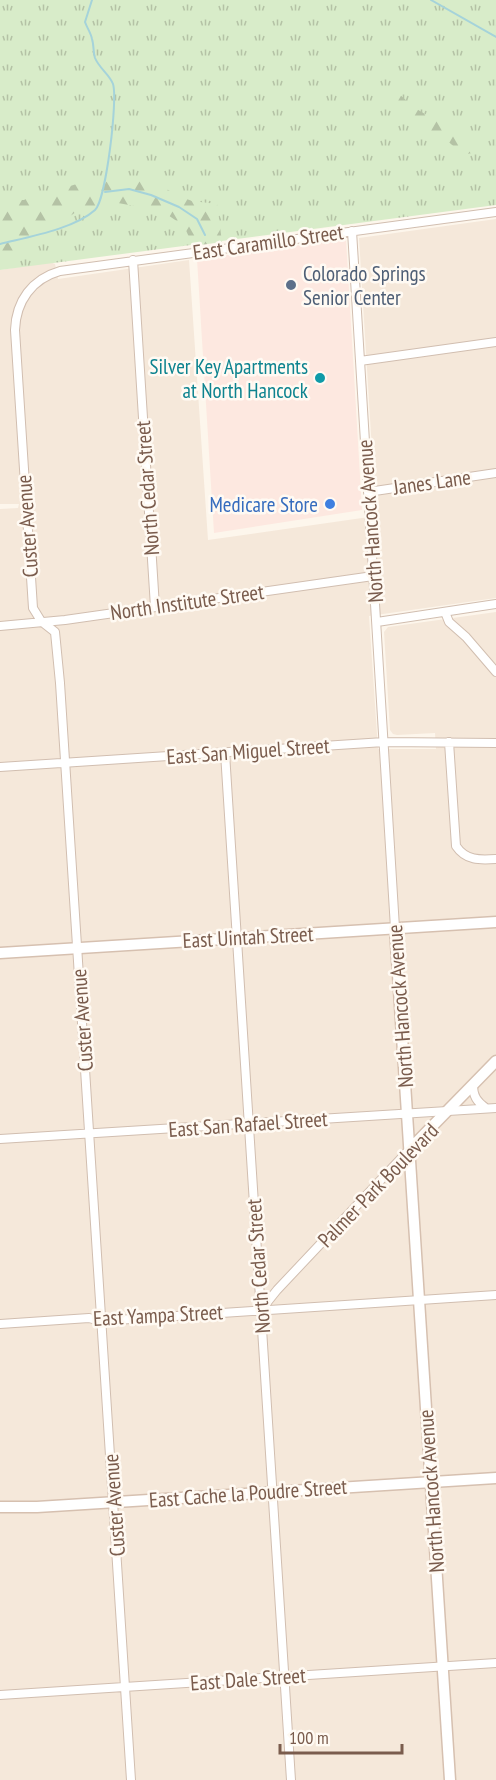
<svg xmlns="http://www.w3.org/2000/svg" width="496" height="1780" font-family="'PT Sans Narrow',sans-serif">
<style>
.residential{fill:#f5e8da}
.commercial{fill:#fde8e0}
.grass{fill:url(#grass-tufts)}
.forest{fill:url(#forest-firs)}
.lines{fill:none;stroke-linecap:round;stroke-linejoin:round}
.stream{stroke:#a5d3da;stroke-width:2}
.street-casing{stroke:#d1beb0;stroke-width:10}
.secondary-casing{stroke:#d6c0b0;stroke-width:13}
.street{stroke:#fff;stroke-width:8}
.secondary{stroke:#fff;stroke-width:10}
.service-dot{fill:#5c6f8a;stroke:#fffaf3;stroke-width:2}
.culture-dot{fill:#0f9aa8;stroke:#fffaf3;stroke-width:2}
.shop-dot{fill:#3f7fe0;stroke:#fffaf3;stroke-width:2}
.labels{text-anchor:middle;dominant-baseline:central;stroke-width:5;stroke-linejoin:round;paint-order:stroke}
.street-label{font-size:21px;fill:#7a5c4d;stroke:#fffaf3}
.service-label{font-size:21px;fill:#4e5e75;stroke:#fffaf3;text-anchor:start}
.culture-label{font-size:21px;fill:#0d838f;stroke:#fffaf3;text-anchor:end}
.shop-label{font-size:21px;fill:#366cbe;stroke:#fffaf3;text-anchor:end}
</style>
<defs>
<pattern id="grass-tufts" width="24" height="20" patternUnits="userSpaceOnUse" patternTransform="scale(1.5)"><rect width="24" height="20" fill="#d8ecc9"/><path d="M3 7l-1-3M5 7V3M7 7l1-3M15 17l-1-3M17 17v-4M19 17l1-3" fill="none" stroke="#b4c2a5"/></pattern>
<pattern id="forest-firs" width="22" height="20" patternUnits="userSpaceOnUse" patternTransform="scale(1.5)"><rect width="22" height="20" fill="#d8ecc9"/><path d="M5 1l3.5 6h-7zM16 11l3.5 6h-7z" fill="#b4c2a5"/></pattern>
</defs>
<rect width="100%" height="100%" fill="#fdf6ec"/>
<path class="residential" d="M496,219V598L369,616L378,749H436L435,733L397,735L393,734L390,730L384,632L388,627L496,612V916L0,948V509L18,508L19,504H0V270L50,262L55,264L58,279L189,260L208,540L376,516L359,238Z
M496,926V1780H0V958Z"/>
<path class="commercial" d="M346,239L362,510L214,533L197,259Z"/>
<path class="grass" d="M0,0H496V205L0,270Z"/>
<path class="forest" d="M389,88C400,92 406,102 415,108C436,122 456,127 476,144L472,153L463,155C458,150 452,144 445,140C420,124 396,122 389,88Z
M139,176L156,182L176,195L192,201L217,204L222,242L193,246L184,226L162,211L118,203L76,212L0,264V200H24L80,183L117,181Z"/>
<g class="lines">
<path class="stream" d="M431,0L496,37
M105,192L129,189L151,195L179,207L197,219L205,235
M0,244C28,237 74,229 95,210C106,200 118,99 113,84C110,75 99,68 95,58C93,52 94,45 92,39C91,33 87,28 85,22L92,0"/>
<defs>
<path id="street" d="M352,231L395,928
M133,260L155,607
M360,361L496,342
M368,492L496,473
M445,612L449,622L466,637L496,672
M377,622L496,604
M0,626L65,620L373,576
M449,742L456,846C466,861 480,860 496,859
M225,753L291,1780
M0,767L384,742L496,743
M473,1085C473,1096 477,1102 486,1108
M0,1139L496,1108
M261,1310L277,1290L409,1150
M0,1324L89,1318L101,1321L496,1295
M0,1695L496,1663
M131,1780L60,683L55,632L41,621L33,608L15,330C16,301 32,279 60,271L496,212"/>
<path id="secondary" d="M395,928L450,1780
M0,953L496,922
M409,1150L496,1061
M0,1507H37L496,1478"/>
</defs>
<use href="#street" class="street-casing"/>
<use href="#secondary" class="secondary-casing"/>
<use href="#street" class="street"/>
<use href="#secondary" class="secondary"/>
</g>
<circle class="service-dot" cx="291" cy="285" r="6"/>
<circle class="culture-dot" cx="320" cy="378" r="6"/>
<circle class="shop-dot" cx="330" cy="504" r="6"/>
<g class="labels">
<g class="street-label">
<text transform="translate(268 242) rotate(-8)">East Caramillo Street</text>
<text transform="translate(432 482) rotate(-8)">Janes Lane</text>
<text transform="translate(147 488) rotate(-94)">North Cedar Street</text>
<text transform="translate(370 521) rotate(-94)">North Hancock Avenue</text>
<text transform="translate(27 526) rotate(-94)">Custer Avenue</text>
<text transform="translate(187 602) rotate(-8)">North Institute Street</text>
<text transform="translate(248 751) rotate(-4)">East San Miguel Street</text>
<text transform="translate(248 937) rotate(-3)">East Uintah Street</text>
<text transform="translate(400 1006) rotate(-94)">North Hancock Avenue</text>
<text transform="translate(82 1020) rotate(-94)">Custer Avenue</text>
<text transform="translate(248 1124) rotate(-4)">East San Rafael Street</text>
<text transform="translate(378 1185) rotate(-46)">Palmer Park Boulevard</text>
<text transform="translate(258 1266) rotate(-94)">North Cedar Street</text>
<text transform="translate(158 1315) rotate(-3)">East Yampa Street</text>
<text transform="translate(431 1491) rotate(-94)">North Hancock Avenue</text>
<text transform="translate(248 1493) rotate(-4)">East Cache la Poudre Street</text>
<text transform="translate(114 1505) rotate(-94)">Custer Avenue</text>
<text transform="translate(248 1679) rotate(-4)">East Dale Street</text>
</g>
<g class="service-label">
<text x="303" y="273">Colorado Springs<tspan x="303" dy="24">Senior Center</tspan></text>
</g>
<g class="culture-label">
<text x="308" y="366">Silver Key Apartments<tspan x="308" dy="24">at North Hancock</tspan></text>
</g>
<g class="shop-label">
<text x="318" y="504">Medicare Store</text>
</g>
</g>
<path d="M280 1744v9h122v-9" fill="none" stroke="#7a5c4d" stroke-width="3"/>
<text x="289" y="1744" font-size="18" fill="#7a5c4d" stroke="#fffaf3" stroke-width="4.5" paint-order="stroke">100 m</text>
</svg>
